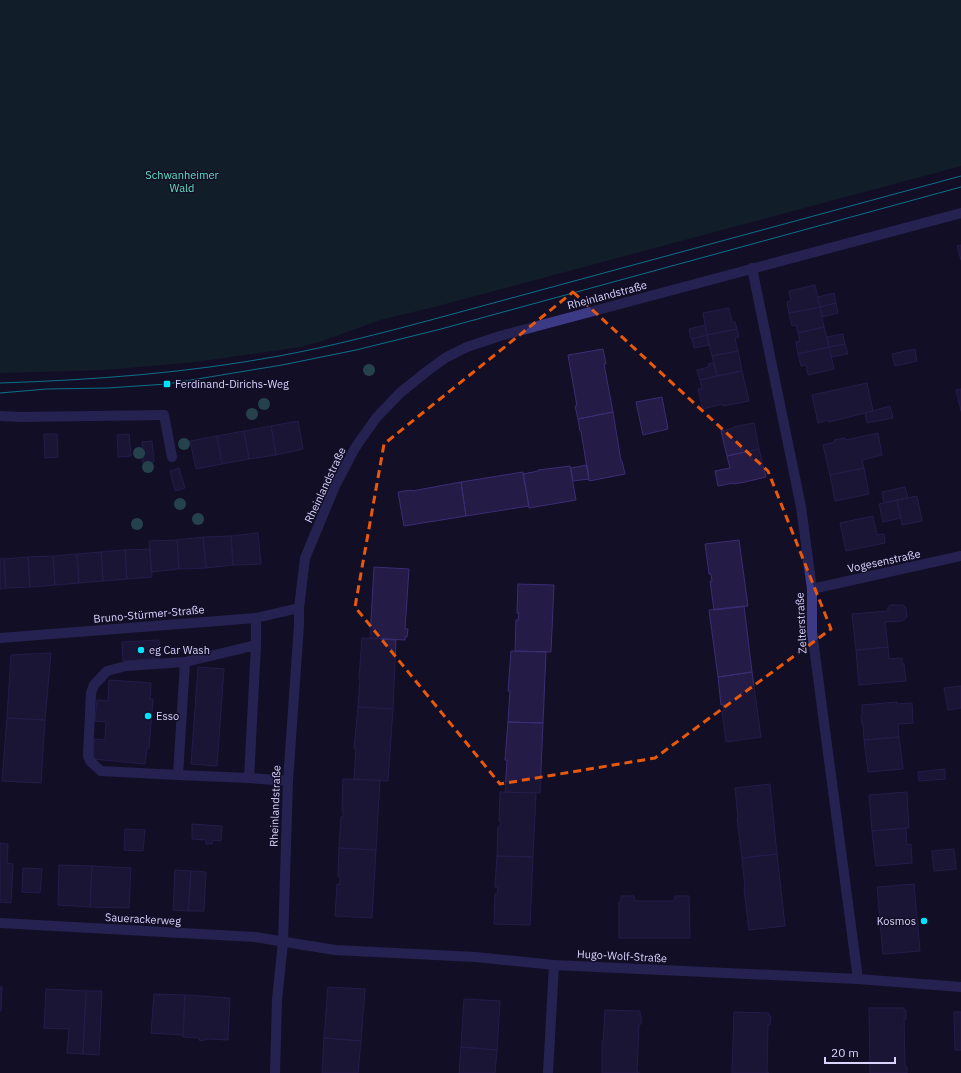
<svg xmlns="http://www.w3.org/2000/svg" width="961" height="1073" font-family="'IBM Plex Sans',sans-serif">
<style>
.green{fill:#12302f}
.building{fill:#241b47;stroke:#3b2d73}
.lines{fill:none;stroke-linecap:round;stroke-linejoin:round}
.service{stroke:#3d3a85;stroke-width:10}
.minor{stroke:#3d3a85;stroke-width:10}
.tertiary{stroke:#3d3a85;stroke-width:10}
.tram{stroke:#00e5ff;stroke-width:1}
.tree{fill:#3d827b}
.marked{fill:none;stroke:#e8590c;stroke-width:3;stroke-dasharray:8 5;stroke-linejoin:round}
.poi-dot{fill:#00e5ff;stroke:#130f26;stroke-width:1.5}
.labels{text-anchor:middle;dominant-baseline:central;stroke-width:3;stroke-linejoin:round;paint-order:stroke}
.park-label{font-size:11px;fill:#5fe0c0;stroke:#130f26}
.street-label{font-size:11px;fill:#d9d4ff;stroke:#130f26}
.poi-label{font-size:11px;fill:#d9d4ff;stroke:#130f26;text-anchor:start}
</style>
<rect width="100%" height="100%" fill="#130f26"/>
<path class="green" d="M0,0H961V166L434,307L380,320L322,341L300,347L196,362L161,365L104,370L0,373Z"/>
<path class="building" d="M961,245V260L957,246Z
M815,285L820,307L789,313L787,302L791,301L789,291Z
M834,293L836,303L820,307L818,297Z
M836,303L838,313L822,317L820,307Z
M820,307L824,327L798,333L796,325L792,326L789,313Z
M729,308L732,322H735L737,329L707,335L703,313Z
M705,325L707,335L691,339L689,329Z
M824,327L829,347L798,354L796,342L800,341L798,333Z
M737,329L739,337L735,338L738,351L712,356L707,335Z
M843,334L845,344L829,347L827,337Z
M707,335L709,345L694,348L692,339Z
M845,344L848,354L831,357L829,347Z
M829,347L834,369L808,375L806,365L801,366L798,354Z
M603,349L606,364H604L613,412L578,419L575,406H577L568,355Z
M915,349L917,361L895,366L892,354Z
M738,351L742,371L717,376L712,356Z
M714,363L717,376L700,380L697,370L709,367L708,364Z
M742,371L749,401L723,406V404L703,409L698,389H702L700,380Z
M867,383L873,411L829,422V420L818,423L812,395Z
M961,389V411L956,390Z
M662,397L668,429L643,435L636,402Z
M890,406L893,418L867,423L865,413Z
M613,412L621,461H622L625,474L589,481L581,431H580L578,419Z
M298,421L303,449L276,455L271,426Z
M754,423L759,449L727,456L721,431L734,428L733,427Z
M271,426L276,455L249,459L244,431Z
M244,431L249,459L222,464L217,436Z
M878,433L882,455L862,460L864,468L830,475L823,445L835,442L834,440L845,438L846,440Z
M44,434H57L58,457L45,458Z
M129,434L131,456L118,457L117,435Z
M217,436L222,464L196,469L190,441Z
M152,441L154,462L143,463L142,442Z
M759,449L766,477L745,482L733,484V483L718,486L715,471L730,468L727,456Z
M587,465L589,479L573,481L571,468Z
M570,466L576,500L529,508L523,474L538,471V470Z
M179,468L185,488L175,491L170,471Z
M864,468L869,494L835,501L830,475Z
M523,472L529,506L466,516L461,482Z
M461,482L466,516L404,526L398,492L411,490L412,491Z
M905,487L908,498L884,503L882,492Z
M917,496L922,521L902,525L897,500Z
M897,500L901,518L883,522L879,504Z
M873,516L877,535L884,534L885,543L846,551L840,523Z
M258,533L261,564L233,565L231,536Z
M231,536L233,565L206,568L203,537Z
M203,537L206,568L179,569L177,540Z
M177,540L179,569L151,572L149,541Z
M739,540L748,606L714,610L710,581H712L711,574H709L705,544Z
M150,549L152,577L127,579L125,550Z
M125,550L127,579L103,581L101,552Z
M101,552L103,581L79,583L77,554Z
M77,554L79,583L55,585L53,556Z
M53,556L55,585L30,587L28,557Z
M28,557L30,587L6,588L4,559Z
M0,559H4L6,588L0,589Z
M374,567L409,569L405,629H408L407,637H405V640L370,638Z
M518,584L554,585L551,652L515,651L516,620H518L519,613H517Z
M890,605H903L906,608L907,617L902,621L885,622L888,647L856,650L852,614L888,611V608Z
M744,606L752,672L718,677L709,610Z
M362,638L396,640L393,709L358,707L360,679H359Z
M159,640L160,658L123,661L122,642Z
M888,647L889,659L902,658V664H904L906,681L859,685L856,650Z
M511,651L546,652L543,723L508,722L510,691H508Z
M51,653L45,720L7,718L11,655Z
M198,667L224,669L217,766L191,764Z
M752,672L761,737L726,742L722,711H724L723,704L721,705L718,677Z
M109,680L151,683L150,699H153L149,748H147L145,764L93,759L94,739L105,740L106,722L95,721L97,700L108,701Z
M961,686V708L948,710L944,688Z
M897,702V704L912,703L913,723L898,724L899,737L864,740L863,725H862L861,715H862V705Z
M358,707L393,709L388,781L354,779L356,749L354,748Z
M7,718L45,720L41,783L2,781Z
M508,722L543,723L540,793L505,792L507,760H505Z
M899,737L903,769L868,772L864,740Z
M945,769V779L919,781L918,772Z
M343,779L380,780L376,850L339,848L341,817H343V809H342Z
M770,784L777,854L742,858L737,818H738L735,788Z
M500,792L536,793L533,857L497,856L498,827H500L501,821H499Z
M907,792L909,828L872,831L869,795Z
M192,824L222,826L221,841L213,840L212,844H206V840L192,839Z
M906,828L907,845L911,844L912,863L876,866L872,831Z
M125,829L145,830L143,851L124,850Z
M0,843L8,844L7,863L13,864L11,903L0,902Z
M339,848L376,850L372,918L335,916L337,884L340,885V877L338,876Z
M954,849L956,869L934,871L932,851Z
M777,854L785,926L749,930L744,889L745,888L742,858Z
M497,856L533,857L530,925L494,924L495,894H497L498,887H495Z
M59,865L92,866L90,907L58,905Z
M92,866L131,868L129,908L90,907Z
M23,868L42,869L40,893L22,892Z
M175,870L191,871L188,911L173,910Z
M191,871L206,872L204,911H188Z
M914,884L920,951L883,954L877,887Z
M621,896H634L635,901H674L675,896H689L690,938H619V902H621Z
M0,987H2L1,1011H0Z
M328,987L365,989L361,1041L324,1038Z
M46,989L86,991L83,1054L67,1053L69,1029L44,1028Z
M86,991H102L99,1055L83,1054Z
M154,994L185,995L183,1035L151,1033Z
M185,995L230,998L228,1040L208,1039L200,1041L199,1038L183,1037Z
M464,999L500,1001L497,1050L461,1047Z
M869,1008H904V1011L906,1010V1019H904L905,1067H907V1073H870Z
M605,1010L640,1011V1016H641V1024H639L637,1072H639V1073H602V1041H603Z
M734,1012L769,1013V1016H771L770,1025H768L767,1073H769H732Z
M954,1012H961V1050H955Z
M324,1038L361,1041L358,1073H322Z
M461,1047L497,1050L495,1073H459Z"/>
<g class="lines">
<path class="service" d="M164,415L172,457
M185,662L178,775L249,778L288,781
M178,775L101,771L90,761L88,756L91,693L94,685L107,671L126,666L185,662L256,645
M249,778L256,645V618"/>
<path class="minor" d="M752,268L801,507L812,589V632L858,979
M0,416L21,417L164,415
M812,589L961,556
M0,638L256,618L299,608
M0,923L255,937L335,950L475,957L554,965L858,979L961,987
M548,1073L554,965"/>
<path class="tertiary" d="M275,1073L277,1000L283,942L288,781L299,625V608L305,558L335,486L355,448L376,418L400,393L426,372L445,358L467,347L500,336L961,213"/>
<path class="tram" d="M0,383C94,380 187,373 279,356C333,346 386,332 438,318L961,176
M0,393L47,389L108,388L167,384L282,365L356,350L441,329L961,187"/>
</g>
<g class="tree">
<circle cx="369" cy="370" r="6"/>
<circle cx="264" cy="404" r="6"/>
<circle cx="252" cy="414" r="6"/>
<circle cx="184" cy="444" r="6"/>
<circle cx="139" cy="453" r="6"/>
<circle cx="148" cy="467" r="6"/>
<circle cx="180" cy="504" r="6"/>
<circle cx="198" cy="519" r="6"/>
<circle cx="137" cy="524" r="6"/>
</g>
<path d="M0 0H961V1073H0ZM573,292L768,471L831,629L655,758L500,784L355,607L384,444Z" fill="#130f26" fill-opacity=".55" fill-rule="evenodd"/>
<path class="marked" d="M573,292L768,471L831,629L655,758L500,784L355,607L384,444Z"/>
<g class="poi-dot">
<rect x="163" y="380" width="8" height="8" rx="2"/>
<circle cx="141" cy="650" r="4"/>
<circle cx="148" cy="716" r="4"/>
<circle cx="924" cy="921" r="4"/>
</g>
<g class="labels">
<g class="park-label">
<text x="182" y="175">Schwanheimer<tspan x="182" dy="13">Wald</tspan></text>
</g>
<g class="street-label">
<text transform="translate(607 295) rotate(-15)">Rheinlandstraße</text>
<text transform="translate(325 485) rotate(-65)">Rheinlandstraße</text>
<text transform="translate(884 561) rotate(-12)">Vogesenstraße</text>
<text transform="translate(149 614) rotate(-5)">Bruno-Stürmer-Straße</text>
<text transform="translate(801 623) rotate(-93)">Zelterstraße</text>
<text transform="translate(275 806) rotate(-88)">Rheinlandstraße</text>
<text transform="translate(143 919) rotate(3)">Sauerackerweg</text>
<text transform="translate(622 956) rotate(3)">Hugo-Wolf-Straße</text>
</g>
<g class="poi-label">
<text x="175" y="384">Ferdinand-Dirichs-Weg</text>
<text x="149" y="650">eg Car Wash</text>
<text x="156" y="716">Esso</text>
<text x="916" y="921" text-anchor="end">Kosmos</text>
</g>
</g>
<path d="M825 1057v6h70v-6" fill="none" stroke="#d9d4ff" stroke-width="2"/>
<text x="831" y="1057" font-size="12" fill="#d9d4ff" stroke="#130f26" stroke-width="3" paint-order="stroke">20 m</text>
</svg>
